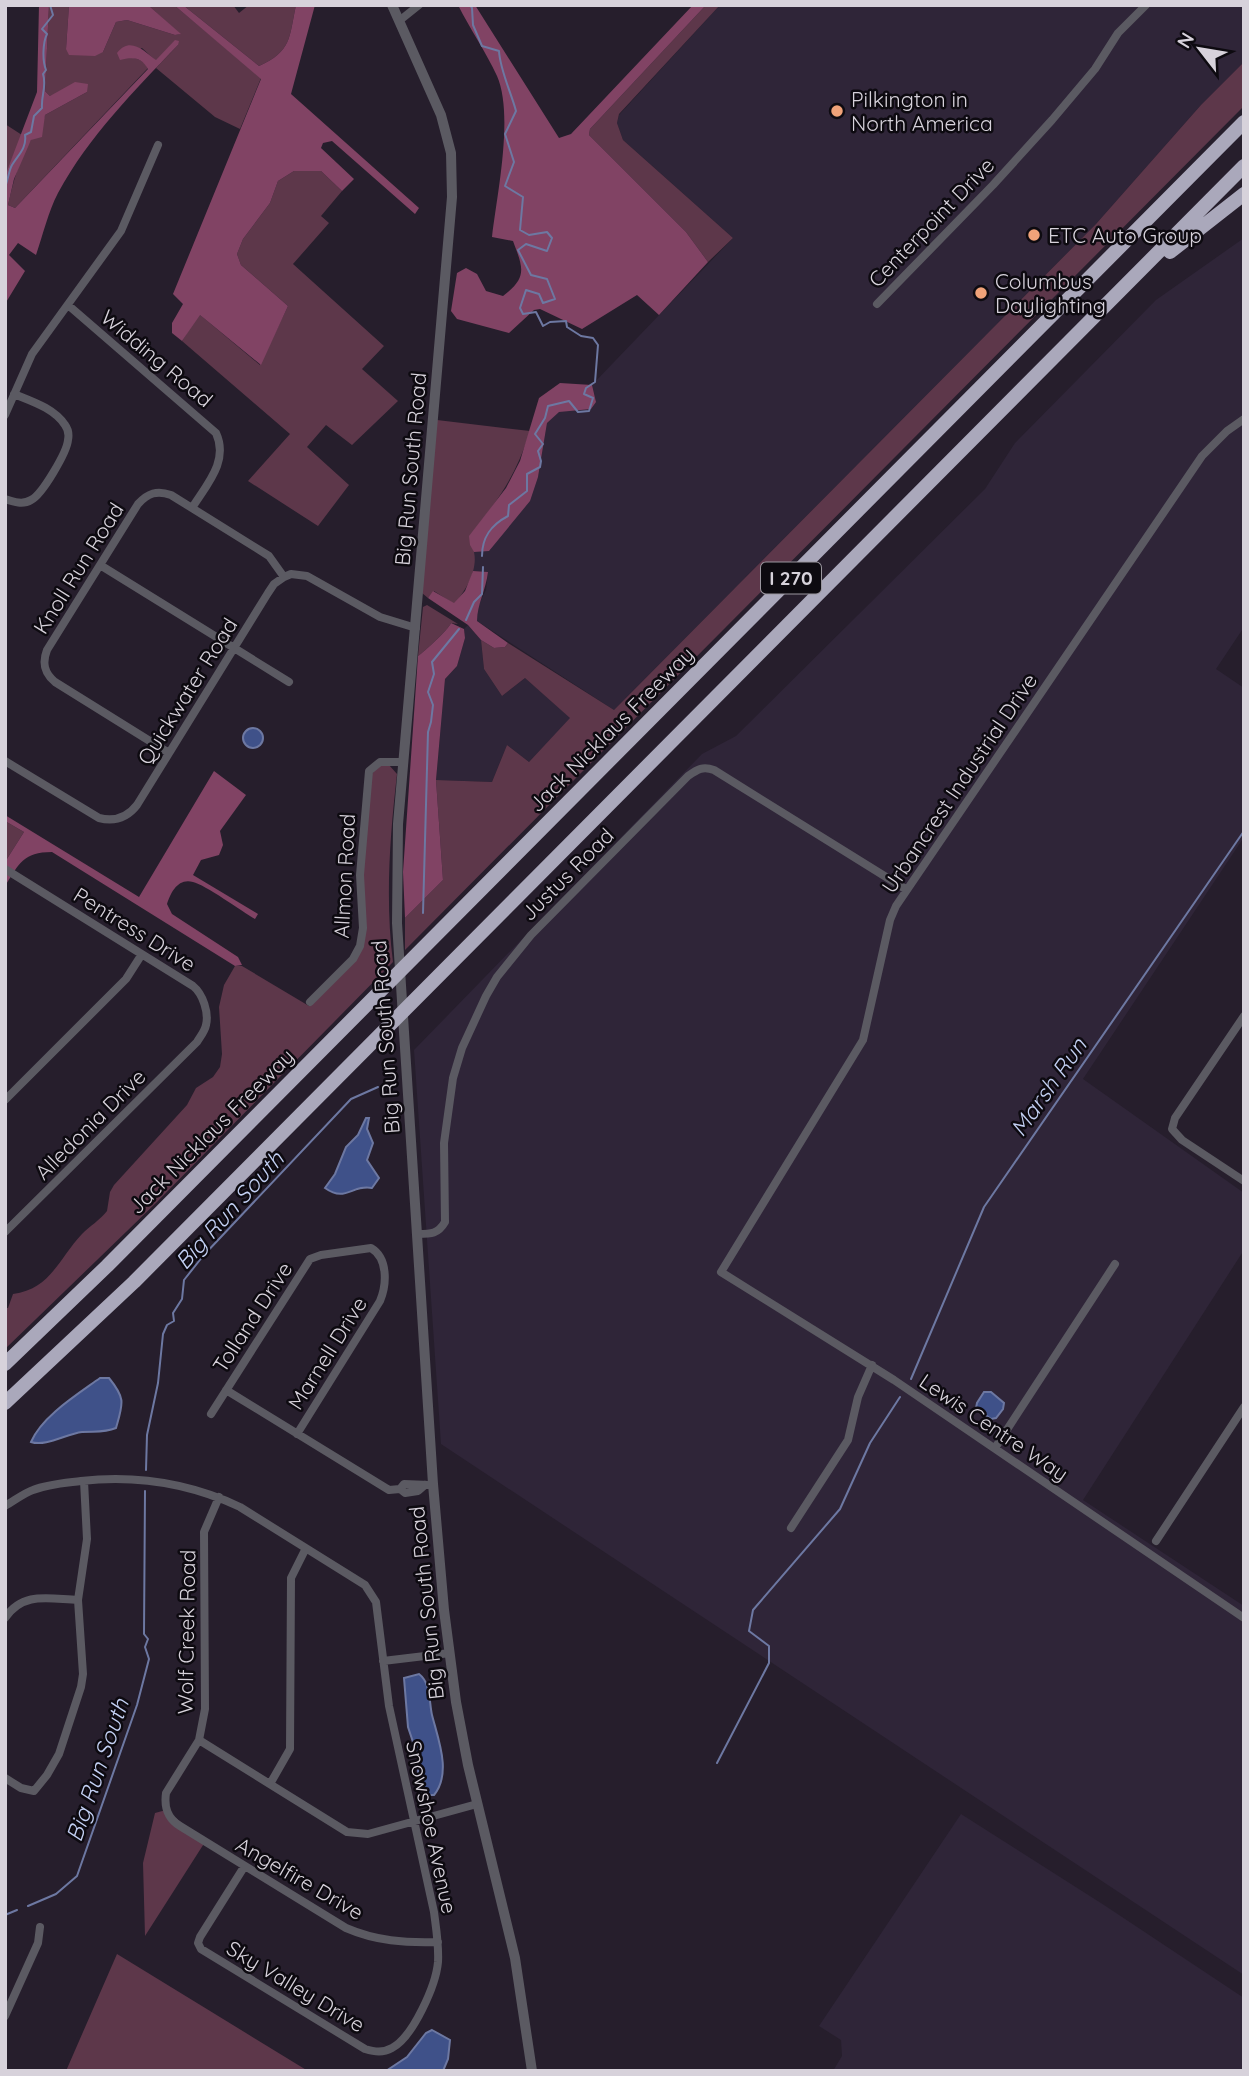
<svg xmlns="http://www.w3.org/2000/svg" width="1249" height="2076" font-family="Quicksand,sans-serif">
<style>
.built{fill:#2f2538}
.green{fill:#5d374a}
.forest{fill:#814364}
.water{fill:#3f5189;stroke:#6d78a2;stroke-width:2}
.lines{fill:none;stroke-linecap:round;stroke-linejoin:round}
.stream{stroke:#6d78a2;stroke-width:2}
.minor{stroke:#5b5a62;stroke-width:8}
.tertiary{stroke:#5b5a62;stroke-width:10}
.motorway{stroke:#aaa8bb;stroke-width:14}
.poi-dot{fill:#f0a279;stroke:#0d0a10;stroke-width:2.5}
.labels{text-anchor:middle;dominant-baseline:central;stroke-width:5;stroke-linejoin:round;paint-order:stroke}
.shield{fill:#0d0a10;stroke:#9a969e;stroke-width:2}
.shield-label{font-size:19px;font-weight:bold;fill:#d7d2db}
.poi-label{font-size:21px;fill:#d7d2db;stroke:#0d0a10;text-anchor:start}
.street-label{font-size:21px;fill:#d7d2db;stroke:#0d0a10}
.water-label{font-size:23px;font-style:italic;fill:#c3d0f3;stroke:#0d0a10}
</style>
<rect width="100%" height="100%" fill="#261e2c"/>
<path class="built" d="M720,5H1244V62L1201,105L1096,224L614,710L477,621V608L486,590L488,572L473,571L474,552L490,550L538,477L547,423L558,412L596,402L592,385L733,238L623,140L617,123L619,115Z
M1244,238V627L1216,669L1244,688V837L1083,1079L1244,1193V1250L1083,1500L1244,1606V1975L441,1444L414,1050L702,754L736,736L985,489L1015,443L1156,300Z
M468,625L481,640L484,669L502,696L525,678L571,718L529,762L507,745L492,782L436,780L445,679L457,666L465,638L464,629Z
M961,1814L1104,1905L1244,1998V2071H833L842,2056L841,2040L819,2026Z"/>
<path class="green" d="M49,5H69L66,49L103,52L116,22L127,20L175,35L180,34L148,5H174L261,78L240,129L215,117L156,68L178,45L175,41L156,61L142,48L120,59C133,57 141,57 148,68L15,208L8,205C13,183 19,159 31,140C38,130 42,126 45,115L87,92L50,96L45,91Z
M183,5H233L239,13L249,5H296C289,38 292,51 259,66Z
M706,5H720L619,114L617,123L623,140L733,238L708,262L686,232L589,135L590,129Z
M1244,62V106L405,950V918L443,880L436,780L492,782L507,745L529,762L570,718L525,678L502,696L484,669L481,640L494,648L505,647L508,643L614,710L1096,224L1201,105Z
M5,124L22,135L5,176Z
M294,171H321L342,191L321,216L329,223L293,264L384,346L362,369L398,401L352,445L326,425L307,447L349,485L318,526L248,481L290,434L182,341L199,314L260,365L288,306L241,265L237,254L243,239L270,203L278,181Z
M437,420L530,431C515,478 499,498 470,536C470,543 473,545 474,552C478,570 466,591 454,604L434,591L428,598L422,593Z
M427,605L458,624L451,623C448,630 425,651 418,656L423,607Z
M379,765H389L397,774C390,835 385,900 393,962L157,1202L5,1349V1308H8L13,1294C51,1289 59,1258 82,1234C90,1226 100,1220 107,1211L110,1192L114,1185L187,1105L196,1088L213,1077L220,1067L222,1054L219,1007L224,985L235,966H242L309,1006L360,953L364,858L371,775Z
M5,821L24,832L5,862Z
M166,1810L205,1842L145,1936L143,1863L155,1813Z
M117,1954L308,2071H66Z"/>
<path class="forest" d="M39,5H49L45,91L50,96L75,82L88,84L87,92L45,115L42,137L31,140L14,179L8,205L15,208L148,69C141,57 133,57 120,60L117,53C130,36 144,51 156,60L175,40L179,41L178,45C134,91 89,136 58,193C48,212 43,235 36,255L18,243L9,255L25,271L5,304V176L37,92Z
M69,5H148L181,34L175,35L127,20L116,22L103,52L95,56L69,55L66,49Z
M174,5H183L259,66C292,51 289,38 296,5H315L291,94L419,208L415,214L332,141L323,143L321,148L354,179L342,191L321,171H294L278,181L270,203L243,239L237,254L241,265L288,306L261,365L200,315L182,341L172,333V323L183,304L173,294L261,79Z
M458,5H475L559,138L571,134L693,5H706L590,129L589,135L686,232L708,262L659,315L637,295L582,329L540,309L534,310L509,333L457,319L451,311L457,273L466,268L477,274L486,291L503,296C528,277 523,268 513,241L492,237C497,194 514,115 497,76C486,52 470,29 458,5Z
M560,383L592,385L596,402L591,409L559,412L547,423L538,477L530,501L489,551L474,552L470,545L469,536L506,488L520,461L539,398Z
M473,571L488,572C486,590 477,604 477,621L508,643L505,647L494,648L481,640L468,625L428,598L433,591L454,603L465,591Z
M451,623L464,629L465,638L457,666L445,679L436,780L443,880L405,918L403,872L418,656C425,651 448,630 451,623Z
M214,771L246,795L220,831L223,845L219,855L201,860L193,875L258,914L255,919C243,912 204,884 193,882C178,878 171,892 167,904L172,914L238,957L242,965L235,966L52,852C23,852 19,864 5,886V862L24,832L5,821V815L139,897Z"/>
<path class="water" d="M243 738a10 10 0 1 1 20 0a10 10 0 1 1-20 0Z
M366,1118H369L367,1129L373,1143L367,1160L379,1178L372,1188C352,1184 346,1203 325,1188L335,1174L346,1147L358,1135Z
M100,1378H109C126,1399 123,1403 116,1428C104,1433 95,1431 82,1432C66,1434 46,1447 31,1442C42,1416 78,1394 100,1378Z
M984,1392H991L1004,1403L1003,1409L996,1418L991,1419L976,1408L977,1403Z
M419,1674C431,1683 429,1702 432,1715C438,1739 452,1773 434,1795H426L419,1792L417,1783L419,1760L408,1727L404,1678Z
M432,2030L450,2040L448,2059L443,2071H386L407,2057L426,2033Z"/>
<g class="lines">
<path class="stream" d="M470,5L472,8L473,25L482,46L499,51C500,70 511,92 516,111L505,134L514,162L505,186L523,197L520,230L529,235L547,232L552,238L547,251L526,244L518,250L531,275L547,279L555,299L543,303L539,294L526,290L520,308L523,314L536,312L543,326L550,322L566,321L567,327L581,336L593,338L598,345L595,382L586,388L584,394L593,398L589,411L578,412L569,401L548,406L545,418L535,434L543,444L538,451L541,461L540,467L527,474V491L509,505L508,516C491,525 482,537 482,556
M5,187C8,180 9,170 12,165C18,155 27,148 25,135L31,132L34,116L42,108C41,95 47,86 43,74L46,70C42,60 43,42 47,34L42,29L53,15L50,5
M466,620L474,602L482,594L483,567
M423,913L428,732L431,722L433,705L428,692L434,674L432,662L459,629
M911,1379L984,1207L1244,831
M146,1470L147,1435L158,1383L163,1334L167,1325L174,1321L173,1313L182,1299L184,1280L203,1256L351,1099L378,1087
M717,1763L769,1663V1646L749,1631L753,1610L840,1509L870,1443L900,1397
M28,1906L56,1894L77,1876L137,1705L149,1659L145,1647L148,1639L144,1634L145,1491
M5,1915L17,1910"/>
<path class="minor" d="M399,21L419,5
M877,304L993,185L1052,120L1095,69L1118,33L1146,5
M68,305L216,433C229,461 207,484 192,508
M5,415L32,354L121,231L158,145
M1244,419L1227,431L1202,456L896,906L890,920L863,1040L721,1272L894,1380L1244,1618
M5,499C14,502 23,505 31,500C42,495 67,452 68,440C69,435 68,429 65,425C54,408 31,401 14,394
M100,565L289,682
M169,753L55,682C44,673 42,663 47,650L138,504C148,493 157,490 171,495L269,556L284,577
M5,761L99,818C115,822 127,818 137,805L268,593L274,584L284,577L291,574L307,576L380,617L416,628
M5,869L193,986C203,994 209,1013 206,1025C205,1031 200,1037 197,1042L5,1232
M310,1002L353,959L360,946L363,928L360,875L369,771L380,762H403
M1244,1016L1175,1118L1172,1129L1182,1140L1244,1181
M5,1100L126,979L142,954
M418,1234C431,1234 438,1234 445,1222L444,1143L453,1078L462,1048L486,996L497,977L531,935L688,776C698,769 703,766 714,770L907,890
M226,1390L389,1490L400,1489L405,1493L418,1491L425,1485
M211,1414L310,1259L321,1255L371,1248C388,1258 387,1284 380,1301L297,1434
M995,1448L1115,1264
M400,1489L404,1484L429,1485
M219,1497L204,1532L205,1709L199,1740L166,1793C164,1807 167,1818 180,1826L346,1928C376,1941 405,1943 438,1942
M5,1506C14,1501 24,1493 33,1490C48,1484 65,1483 81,1481C136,1475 189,1483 240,1507L365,1585L376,1602L389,1706L434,1912C436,1928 439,1945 438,1962C436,1985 413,2037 392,2048C383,2053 375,2052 365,2049L201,1949L198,1943L200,1937L244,1867
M791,1528L848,1440L858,1397L872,1365
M1156,1541L1244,1407
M5,1618C23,1591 49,1599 78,1600
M383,1661L450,1653
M199,1740L347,1832L368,1834L477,1804
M5,1778L21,1788L34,1791L47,1775L59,1754L81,1687L83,1674L78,1600L87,1539L84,1481
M270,1784L290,1749L291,1578L306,1548
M5,2016L38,1943L40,1927"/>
<path class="tertiary" d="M392,5L441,115L451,153L452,197L398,824L397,923L433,1484L444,1610L456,1702L468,1765L515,1958L532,2071"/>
<path class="motorway" d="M1170,252L1244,194
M5,1364L107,1266L1244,122
M5,1403L134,1282L1244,166"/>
</g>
<g class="poi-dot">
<circle cx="837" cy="111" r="7"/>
<circle cx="1034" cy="235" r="7"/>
<circle cx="981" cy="293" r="7"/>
</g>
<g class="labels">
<rect class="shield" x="761" y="562.5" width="60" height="31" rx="5"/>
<g class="shield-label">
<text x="791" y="578">I 270</text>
</g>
<g class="poi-label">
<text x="851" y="99">Pilkington in<tspan x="851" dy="24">North America</tspan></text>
<text x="1048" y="235">ETC Auto Group</text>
<text x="995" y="281">Columbus<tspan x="995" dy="24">Daylighting</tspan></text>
</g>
<g class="street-label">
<text transform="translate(931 222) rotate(-46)">Centerpoint Drive</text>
<text transform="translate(157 358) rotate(40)">Widding Road</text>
<text transform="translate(410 469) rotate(-85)">Big Run South Road</text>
<text transform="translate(78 568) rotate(-58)">Knoll Run Road</text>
<text transform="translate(187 691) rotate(-58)">Quickwater Road</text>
<text transform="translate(611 729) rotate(-45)">Jack Nicklaus Freeway</text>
<text transform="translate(959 783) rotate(-56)">Urbancrest Industrial Drive</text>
<text transform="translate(567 874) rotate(-45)">Justus Road</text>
<text transform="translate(344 876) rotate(-87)">Allmon Road</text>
<text transform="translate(135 929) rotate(32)">Pentress Drive</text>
<text transform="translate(385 1037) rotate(-94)">Big Run South Road</text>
<text transform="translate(90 1124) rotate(-45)">Alledonia Drive</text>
<text transform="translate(211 1131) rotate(-45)">Jack Nicklaus Freeway</text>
<text transform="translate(252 1317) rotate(-57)">Tolland Drive</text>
<text transform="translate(327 1353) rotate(-58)">Marnell Drive</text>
<text transform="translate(994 1427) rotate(34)">Lewis Centre Way</text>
<text transform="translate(426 1603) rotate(-96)">Big Run South Road</text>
<text transform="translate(186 1632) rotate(-89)">Wolf Creek Road</text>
<text transform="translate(432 1827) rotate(78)">Snowshoe Avenue</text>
<text transform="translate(300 1878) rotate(30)">Angelfire Drive</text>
<text transform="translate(296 1986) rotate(31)">Sky Valley Drive</text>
</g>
<g class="water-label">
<text transform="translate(1048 1087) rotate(-55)">Marsh Run</text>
<text transform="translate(229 1210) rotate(-48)">Big Run South</text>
<text transform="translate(97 1770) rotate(-71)">Big Run South</text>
</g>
</g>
<rect width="1249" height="2076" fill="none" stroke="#d7d2db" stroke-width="14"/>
<g transform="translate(1200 49) rotate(301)" stroke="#0d0a10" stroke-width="5" paint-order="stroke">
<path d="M0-5L12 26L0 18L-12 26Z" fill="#d7d2db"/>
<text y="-10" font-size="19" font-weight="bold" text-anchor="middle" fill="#d7d2db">N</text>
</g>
</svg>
